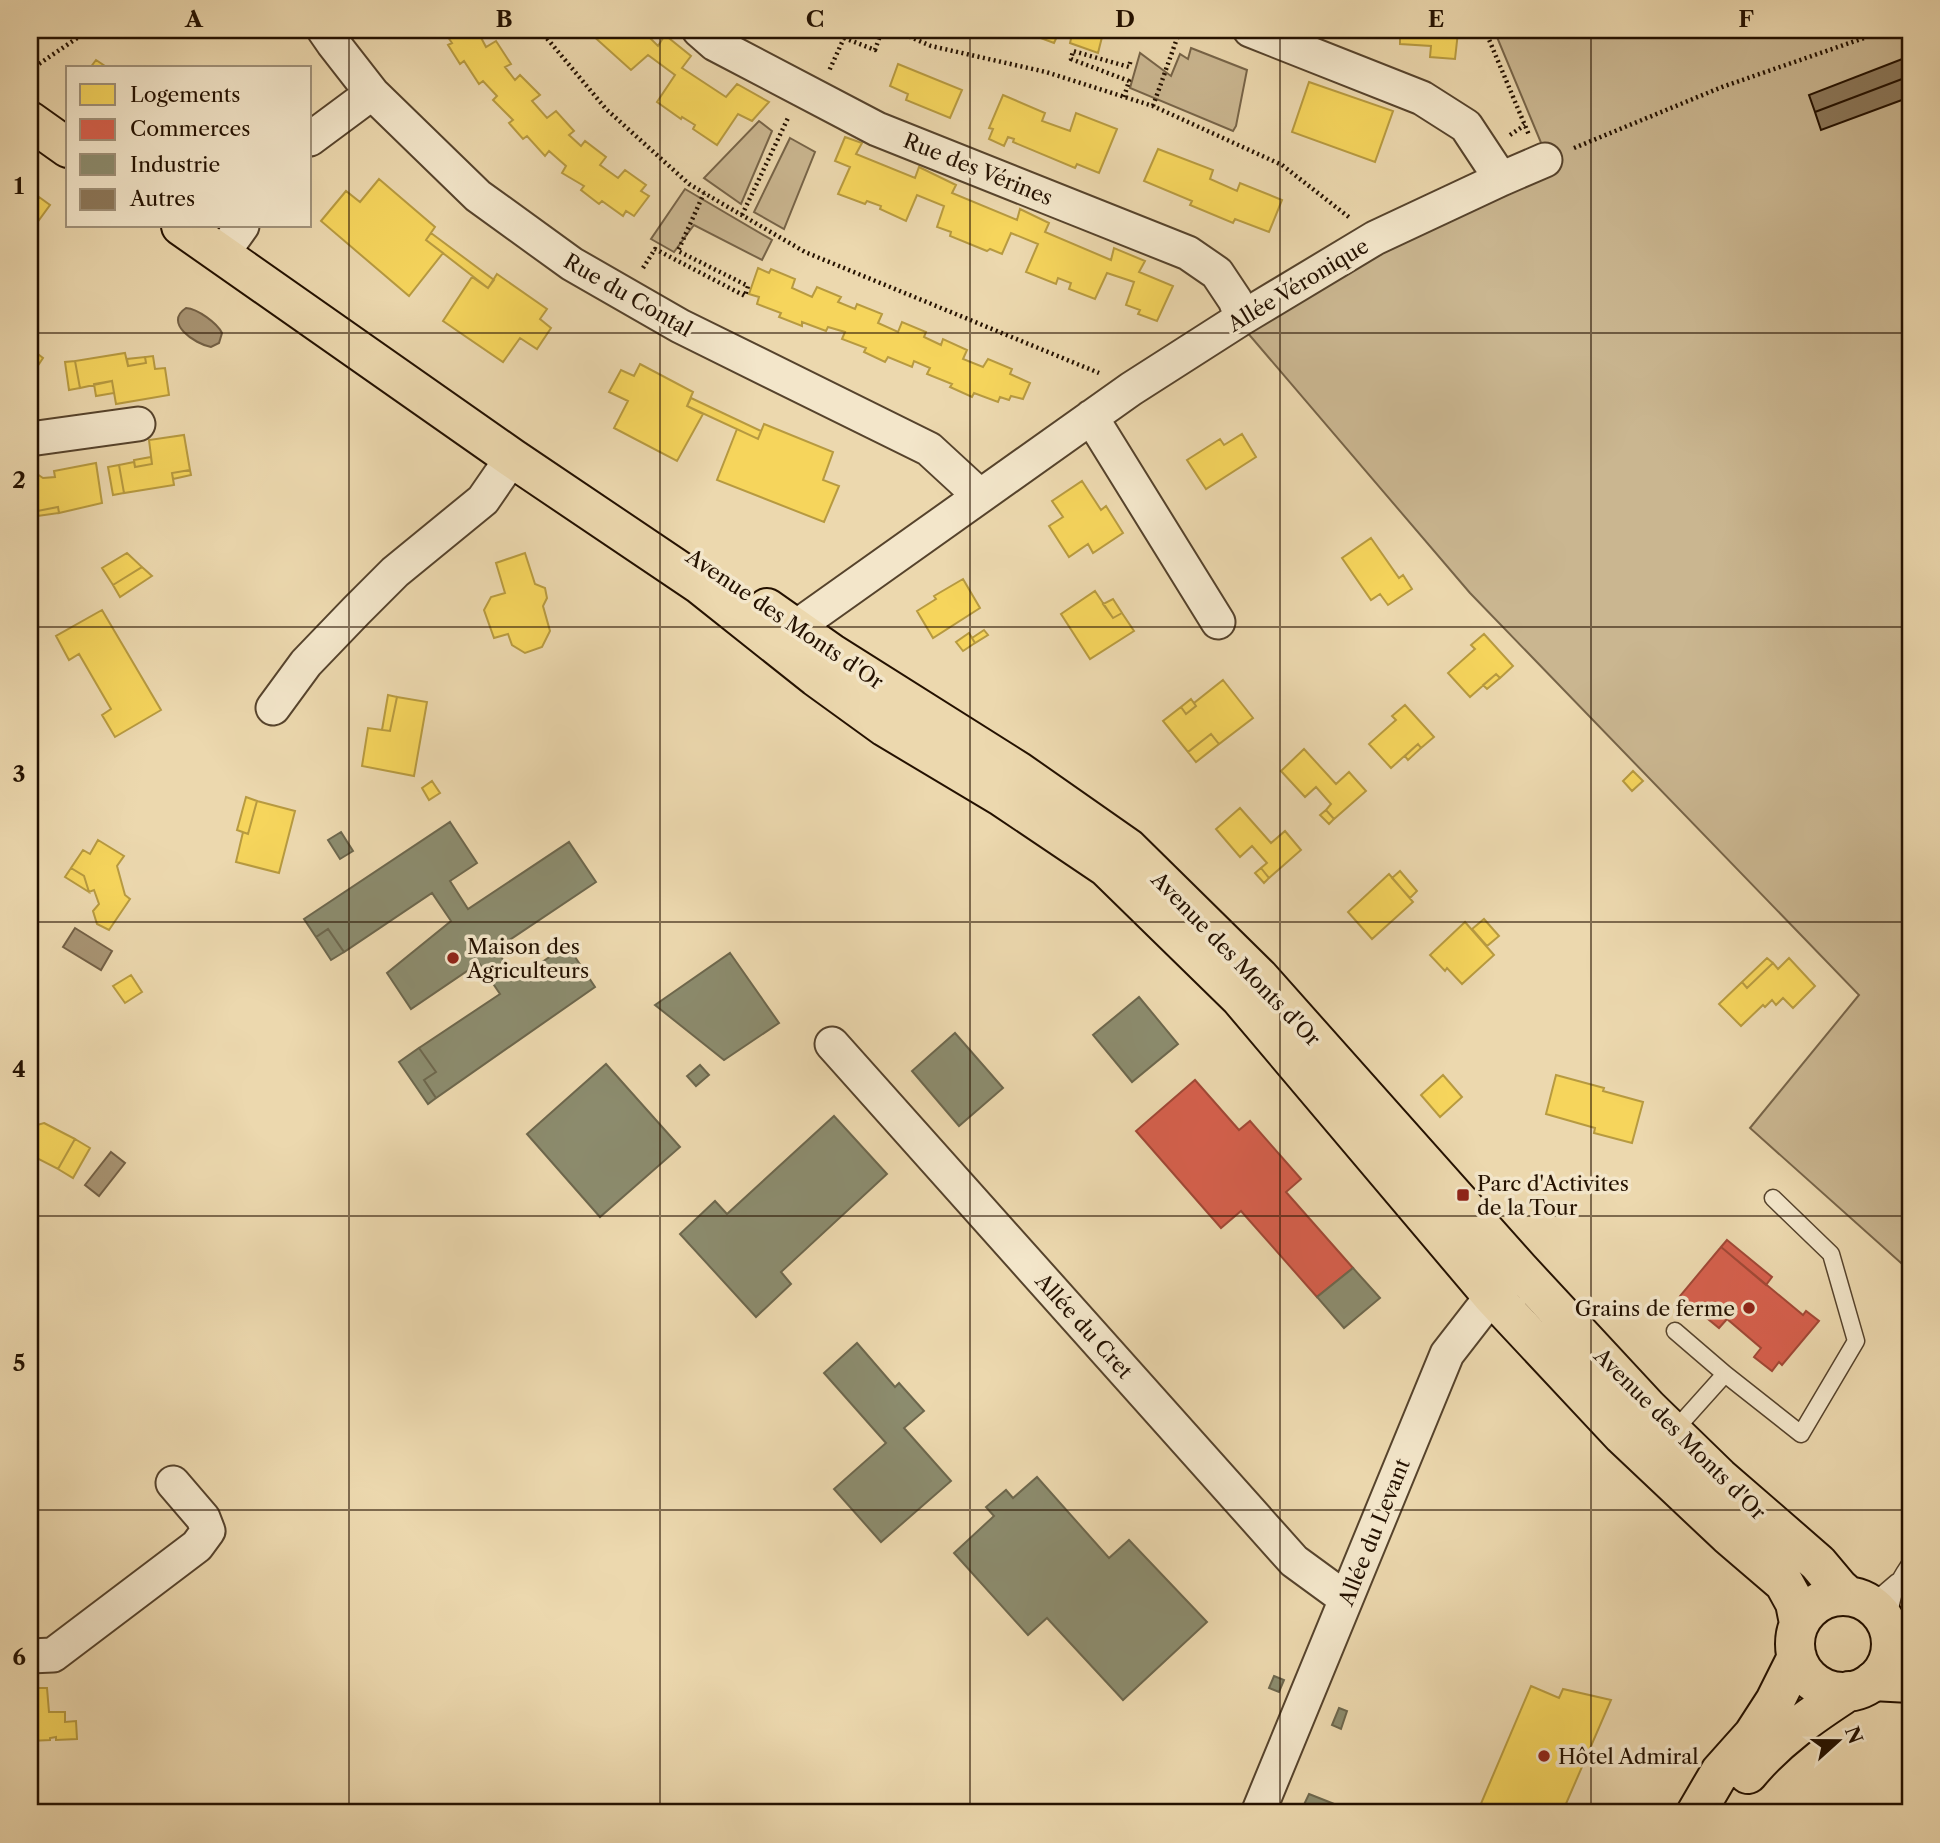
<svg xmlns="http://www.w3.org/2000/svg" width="1940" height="1843" font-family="'Libre Caslon Text',serif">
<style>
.green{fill:#cab690;stroke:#776448;stroke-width:2}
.water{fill:#a89473;stroke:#736045;stroke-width:2}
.homes{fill:#f6d55c;stroke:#b79a40;stroke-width:2}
.shops{fill:#d6604d;stroke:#a14836;stroke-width:2}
.industry{fill:#8c8c6e;stroke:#6d674d;stroke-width:2}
.building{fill:#8c785a;stroke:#241100;stroke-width:2}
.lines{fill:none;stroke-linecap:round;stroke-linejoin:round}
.service-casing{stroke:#56432c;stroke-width:19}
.minor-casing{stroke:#56432c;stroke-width:37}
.primary-casing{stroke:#241100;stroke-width:42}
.motorway-casing{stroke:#241100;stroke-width:42}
.path{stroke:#241100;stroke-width:4.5;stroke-dasharray:2 3.5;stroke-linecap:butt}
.service{stroke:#f3e6ca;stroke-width:16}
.minor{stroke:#f3e6ca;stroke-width:33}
.primary{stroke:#ecd8ae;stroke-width:38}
.motorway{stroke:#ecd8ae;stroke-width:38}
.grid{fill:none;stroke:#241100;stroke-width:2;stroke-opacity:0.55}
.poi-dot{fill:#8f2418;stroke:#f3e6ca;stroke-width:2.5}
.labels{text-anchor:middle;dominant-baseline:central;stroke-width:7;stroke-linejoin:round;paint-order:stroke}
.street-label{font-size:21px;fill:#241100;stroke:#f3e6ca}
.poi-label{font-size:21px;fill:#241100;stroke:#f3e6ca;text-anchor:start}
.neatline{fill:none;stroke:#241100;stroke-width:2.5}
.grid-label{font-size:23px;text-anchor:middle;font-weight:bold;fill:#241100}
</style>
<rect width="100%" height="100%" fill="#ecd8ae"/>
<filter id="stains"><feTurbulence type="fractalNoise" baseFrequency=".00286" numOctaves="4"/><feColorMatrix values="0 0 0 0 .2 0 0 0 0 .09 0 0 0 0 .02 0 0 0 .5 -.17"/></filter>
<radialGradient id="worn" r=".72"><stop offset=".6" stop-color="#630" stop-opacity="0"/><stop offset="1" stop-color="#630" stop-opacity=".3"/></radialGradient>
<path class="green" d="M1494,30H1910V1271L1750,1128L1859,995L1470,593L1246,331L1427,228L1552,169Z
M1191,48L1247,70L1236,126L1233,131L1130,88L1140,53L1171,76L1180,54L1188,59Z
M759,121L772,131L741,204L704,178Z
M790,138L815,152L784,229L754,212Z
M685,189L772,240L762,260L694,225L674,252L651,239Z"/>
<path class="water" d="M186,308C198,309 217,323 222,333L219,343L211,347C195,344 163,323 186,308Z
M75,928L112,951L101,970L63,947Z
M111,1152L125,1163L99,1196L85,1185Z"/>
<path class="homes" d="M443,30H477L486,47L496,41L511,64L505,67L515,80L520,75L540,95L532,101L547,118L556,111L574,131L569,135L581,146L585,141L606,157L600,165L618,178L625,170L646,185L641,191L649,196L634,216L626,211L623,216L602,201L599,204L581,190L584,186L562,173L566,166L549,151L545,156L527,136L523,139L509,123L513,120L493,100L497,96L483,81L479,84L464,61L460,64L448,45L452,43Z
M590,30H642L658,46L665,35L691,56L682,68L726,97L737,84L769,102L752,121L738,114L717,145L693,129L695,125L682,117L681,119L657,102L675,75L648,55L631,70L591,34L593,32Z
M1019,30H1060L1054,43Z
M1073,30H1095L1103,33L1098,53L1070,43Z
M1394,30H1448V32H1458L1455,59L1430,57L1431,46L1400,44V36H1394Z
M96,60L108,68H90Z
M898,64L962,90L950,118L906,100L908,94L890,86Z
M1309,82L1393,111L1375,162L1292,132Z
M1003,95L1045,113L1042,121L1070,131L1076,113L1117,129L1099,173L1077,164L1075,168L1013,142L1014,139L1008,137L1004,146L989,139L993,129L989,128Z
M845,137L862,143L856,154L915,178L919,167L956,185L952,193L1017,220L1020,209L1049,223L1045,232L1111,260L1114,248L1145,261L1139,272L1173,286L1157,321L1138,314L1140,310L1126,305L1134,282L1107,273L1095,299L1069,289L1071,283L1058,278L1056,284L1026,272L1038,244L1011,233L1002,254L990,249L987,251L950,236L951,232L937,227L944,206L917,195L906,221L880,209L881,206L867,201L865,204L838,194L850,167L835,161Z
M1158,149L1213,170L1210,179L1237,191L1240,183L1282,200L1269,232L1235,219L1233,223L1190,205L1192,201L1144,181Z
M379,179L435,227L426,240L443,253L409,296L321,221L346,191L360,202Z
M39,197L50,205L39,220L30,213V210Z
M431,233L494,280L488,288L426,240Z
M758,268L769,273L771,269L795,279L792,288L812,297L817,287L841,297L838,302L855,309L857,304L882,314L878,323L898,332L902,322L926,332L924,337L941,345L943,339L967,350L963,359L983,367L988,359L1012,369L1010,374L1030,383L1023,399L1011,396L1009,400L1000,397L998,402L974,393L972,397L950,387L952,384L927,374L930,368L914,361L912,367L888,357L885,362L864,352L866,348L842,339L845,332L828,327L826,331L802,322V326L779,317L781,313L757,304L759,297L749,294Z
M497,274L547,309L540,319L551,328L537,349L520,338L503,362L443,321L472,277L488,288Z
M30,348L43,358L39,364L30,357Z
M125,353L128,366L146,363L145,357L153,356L155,369L165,368L169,395L116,404L112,381L80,388L75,361Z
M30,357L39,364L30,376Z
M145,357L146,363L128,366L127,359Z
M75,361L80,388L69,390L65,362Z
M640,364L693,392L687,406L703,414L677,461L614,428L628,401L609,392L621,370L634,376Z
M112,381L114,393L96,396L94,384Z
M691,398L761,431L758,439L687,406Z
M764,424L833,452L823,480L839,486L824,522L717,480L737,429L758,439Z
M1242,434L1256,457L1206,489L1187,460L1220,439L1224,445Z
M184,435L190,470L172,473L174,485L124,493L119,465L134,462L135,467L152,464L149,440Z
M151,457L152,464L135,467L134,460Z
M96,463L102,503L59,513L58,507L32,512L30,499V475L37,474L43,478L55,477L54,471Z
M119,465L124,493L113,495L108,467Z
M190,470L191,475L173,479L172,473Z
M1082,481L1101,510L1106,506L1123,533L1093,553L1088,544L1069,557L1049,526L1063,517L1052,501Z
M30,499L32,512L58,507L59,513L30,517Z
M1371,538L1399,578L1403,575L1412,589L1388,605L1380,594L1371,600L1342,558Z
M127,553L142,567L113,585L102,568Z
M525,553L535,584L545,588L547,598L543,606L550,631L542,647L525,653L512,645L508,634L494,638L484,610L491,597L505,593L496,563Z
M142,567L152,576L120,597L113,585Z
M963,579L980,608L933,638L917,611L936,599L934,596Z
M1095,591L1113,618L1122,613L1134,631L1090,659L1061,614Z
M1113,599L1122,613L1113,618L1103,604Z
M102,610L161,710L115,737L102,715L111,709L79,654L69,660L56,636Z
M984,630L988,635L975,643L972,638Z
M969,633L975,643L963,651L956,642Z
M1484,634L1513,666L1500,678L1496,674L1470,697L1448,673L1475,649L1471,645Z
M1496,674L1500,678L1487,689L1483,685Z
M1223,680L1253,718L1219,744L1211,734L1188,752L1163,721L1181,707L1186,714L1196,706L1194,703Z
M388,695L397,697L390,731L382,730Z
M397,697L427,702L414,776L362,766L368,728L390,731Z
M1191,699L1196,706L1186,714L1181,707Z
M1405,705L1434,737L1421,748L1418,744L1391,768L1369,744L1396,720L1392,716Z
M1211,734L1219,744L1196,762L1188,752Z
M1418,744L1421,748L1408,760L1405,756Z
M1304,749L1336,784L1349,772L1366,791L1334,819L1326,810L1331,804L1316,787L1305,797L1281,771Z
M1633,771L1643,781L1632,791L1623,781Z
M432,781L440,793L429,800L422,788Z
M246,797L257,801L248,834L237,830Z
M257,801L295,811L279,873L236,862L243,832L248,834Z
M1240,808L1271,843L1285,831L1301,850L1269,878L1261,868L1267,863L1252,846L1240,857L1216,829Z
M1326,810L1334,819L1329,824L1320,815Z
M98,840L124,856L117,866L125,895L130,899L109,930L97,924L93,911L99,904L94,890L89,892L84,876L71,868L83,850L90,854Z
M71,868L84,876L89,892L65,877Z
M1261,868L1269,878L1264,883L1255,873Z
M1400,871L1417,891L1410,898L1392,878Z
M1389,874L1413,902L1372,939L1348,912Z
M1484,919L1499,936L1487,946L1472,929Z
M1465,922L1494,955L1462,984L1447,968L1445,971L1430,955Z
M1767,958L1773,963L1747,988L1742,982Z
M1789,958L1815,986L1793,1008L1783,998L1776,1005L1772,1000L1765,1007L1763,1005L1741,1026L1719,1004L1742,982L1747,988L1773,963L1778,969Z
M131,975L142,992L125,1003L113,986Z
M1443,1075L1462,1097L1440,1117L1421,1095Z
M1556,1075L1604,1088L1603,1091L1643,1102L1632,1143L1594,1133L1595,1128L1546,1114Z
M44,1123L75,1139L58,1169L35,1157L30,1159V1127Z
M75,1139L90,1148L73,1178L58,1169Z
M1531,1686L1559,1698L1563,1689L1611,1700L1562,1813H1477Z
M30,1688H47L49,1712H65V1722L76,1721L77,1739L56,1740V1737L50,1738V1740L30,1741Z"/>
<path class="shops" d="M1195,1080L1239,1130L1250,1121L1301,1179L1286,1192L1353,1268L1317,1297L1241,1211L1221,1228L1136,1131Z
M1727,1240L1772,1277L1766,1285L1721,1247Z
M1721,1247L1803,1315L1806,1311L1819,1321L1782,1365L1779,1362L1772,1371L1754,1357L1761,1348L1727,1319L1719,1328L1680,1296Z"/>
<path class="industry" d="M450,822L477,863L450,881L468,909L569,842L596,882L496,949L516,980L567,945L595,987L436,1098L424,1080L436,1072L419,1048L500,994L479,963L411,1009L387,973L451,921L432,893L344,952L328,929L316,937L304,919Z
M341,832L353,851L340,859L328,840Z
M328,929L344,952L331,960L316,937Z
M730,953L779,1023L724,1060L655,1005Z
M1139,997L1178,1044L1132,1082L1093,1035Z
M955,1033L1003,1088L959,1126L912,1071Z
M419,1048L436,1072L424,1080L436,1098L428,1104L399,1062Z
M606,1064L680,1147L600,1217L527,1134Z
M700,1065L709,1075L696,1086L687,1076Z
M834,1116L887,1174L781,1272L791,1284L756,1317L680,1234L715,1201L727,1214Z
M1353,1268L1380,1298L1344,1328L1317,1297Z
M857,1343L895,1387L899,1383L924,1411L904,1428L951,1481L881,1542L834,1489L886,1443L824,1373Z
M1037,1477L1109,1558L1129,1540L1207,1622L1123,1700L1047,1618L1028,1635L954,1553L994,1516L986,1507L1006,1490L1013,1498Z
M1274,1676L1284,1680L1279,1692L1269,1688Z
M1339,1708L1347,1711L1341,1729L1332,1725Z
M1309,1794L1357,1813H1300Z"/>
<path class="building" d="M1910,56V76L1815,112L1809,95Z
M1910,76V97L1821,130L1815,112Z"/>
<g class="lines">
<defs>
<path id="service" d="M1675,1331L1725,1374L1801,1434L1856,1341L1831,1254L1773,1198
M1673,1432L1725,1374
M1863,1600L1883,1594L1897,1582
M1888,1629C1890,1599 1893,1589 1910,1564"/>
<path id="minor" d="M324,30L333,43L372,93L478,196L572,264L680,326L929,449L980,496
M699,30L715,44L877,129L1188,253L1217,273L1235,300L1242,318
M1250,30L1422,98L1466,126L1501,179
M310,139L372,93
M222,254L242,226
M1091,417L1218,622
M30,439L138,424
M775,642L1131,389L1242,318L1375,238L1501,179L1545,160
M273,708L306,663L356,611L395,572L483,500L512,458
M832,1044L1294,1561L1346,1599
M30,1656L53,1655L197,1546L208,1531L203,1518L173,1483
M1258,1813L1447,1354L1492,1296L1510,1278"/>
<path id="primary" d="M30,121L68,148
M181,226L512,458L699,584L816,677L885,727L1002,797L1106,867L1240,998L1492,1296L1622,1435L1728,1535L1784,1583L1795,1603L1799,1623
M767,608L831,653L1018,771L1128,848L1259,977L1519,1269L1648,1408L1719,1477L1818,1563L1839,1588L1848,1596
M1795 1644a48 48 0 1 1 96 0a48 48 0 1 1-96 0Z
M1748,1774C1777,1739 1812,1715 1849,1691
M1696,1813L1720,1772L1753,1735L1775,1701L1797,1657"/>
<path id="motorway" d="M1873,1681L1910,1683"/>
</defs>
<use href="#service" class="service-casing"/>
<use href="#minor" class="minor-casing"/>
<use href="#primary" class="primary-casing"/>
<use href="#motorway" class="motorway-casing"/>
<path class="path" d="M540,30L606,109L689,184L704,193L805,252L1099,373
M829,30L844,38L829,71
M894,30L931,46L1046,72L1153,106L1282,165L1350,218
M1485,30L1529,135
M844,38L875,50L882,30
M30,70L89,30
M1124,97L1129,81L1071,59L1073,51L1129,67L1131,59
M1153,106L1180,30
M1510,135L1525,125
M1574,148L1722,87L1864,38L1879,30
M742,215L788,118
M643,268L655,249L745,296L748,286L678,251L704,193"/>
<use href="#service" class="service"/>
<use href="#minor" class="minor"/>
<use href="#primary" class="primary"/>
<use href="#motorway" class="motorway"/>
</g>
<path class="grid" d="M349,30V1813M660,30V1813M970,30V1813M1280,30V1813M1591,30V1813M30,333H1910M30,627H1910M30,922H1910M30,1216H1910M30,1510H1910"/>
<g class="poi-dot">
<circle cx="453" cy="958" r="7"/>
<rect x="1456" y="1188" width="14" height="14" rx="3.5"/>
<circle cx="1749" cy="1308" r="7"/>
<circle cx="1544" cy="1756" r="7"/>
</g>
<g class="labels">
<g class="street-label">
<text transform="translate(978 169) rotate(22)">Rue des Vérines</text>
<text transform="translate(1298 285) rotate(-31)">Allée Véronique</text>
<text transform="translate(628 295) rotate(30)">Rue du Contal</text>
<text transform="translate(785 619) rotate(34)">Avenue des Monts d'Or</text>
<text transform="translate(1236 959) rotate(46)">Avenue des Monts d'Or</text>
<text transform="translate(1084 1326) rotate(48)">Allée du Cret</text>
<text transform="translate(1680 1434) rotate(45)">Avenue des Monts d'Or</text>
<text transform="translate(1374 1532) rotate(-68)">Allée du Levant</text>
</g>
<g class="poi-label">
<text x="467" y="946">Maison des<tspan x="467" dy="24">Agriculteurs</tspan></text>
<text x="1477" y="1183">Parc d'Activites<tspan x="1477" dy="24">de la Tour</tspan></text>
<text x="1735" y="1308" text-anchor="end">Grains de ferme</text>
<text x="1558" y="1756">Hôtel Admiral</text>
</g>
</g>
<rect width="1940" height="1843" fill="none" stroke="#ecd8ae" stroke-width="77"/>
<rect x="66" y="66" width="245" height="161" fill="#f3e6ca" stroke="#a09179" stroke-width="2"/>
<rect x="80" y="84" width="35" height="21" fill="#f6d55c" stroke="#a09179" stroke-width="2"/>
<text x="130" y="102" font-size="21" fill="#241100">Logements</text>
<rect x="80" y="119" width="35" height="21" fill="#d6604d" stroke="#a09179" stroke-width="2"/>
<text x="130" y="136" font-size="21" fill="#241100">Commerces</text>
<rect x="80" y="154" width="35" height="21" fill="#8c8c6e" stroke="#a09179" stroke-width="2"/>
<text x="130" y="172" font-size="21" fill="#241100">Industrie</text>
<rect x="80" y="189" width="35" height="21" fill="#8c785a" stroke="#a09179" stroke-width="2"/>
<text x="130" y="206" font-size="21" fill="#241100">Autres</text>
<g transform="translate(1838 1741) rotate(69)" stroke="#f3e6ca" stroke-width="5" paint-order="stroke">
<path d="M0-5L12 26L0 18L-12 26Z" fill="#241100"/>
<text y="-10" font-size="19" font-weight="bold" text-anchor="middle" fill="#241100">N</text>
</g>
<rect x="38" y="38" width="1864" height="1766" class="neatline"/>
<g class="grid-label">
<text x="194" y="27">A</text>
<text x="504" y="27">B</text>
<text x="815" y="27">C</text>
<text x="1125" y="27">D</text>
<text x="1436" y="27">E</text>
<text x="1746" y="27">F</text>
<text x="19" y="194">1</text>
<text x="19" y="488">2</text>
<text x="19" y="782">3</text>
<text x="19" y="1077">4</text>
<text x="19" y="1371">5</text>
<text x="19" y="1665">6</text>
</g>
<rect width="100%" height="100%" filter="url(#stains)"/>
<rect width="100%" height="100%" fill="url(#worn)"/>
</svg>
